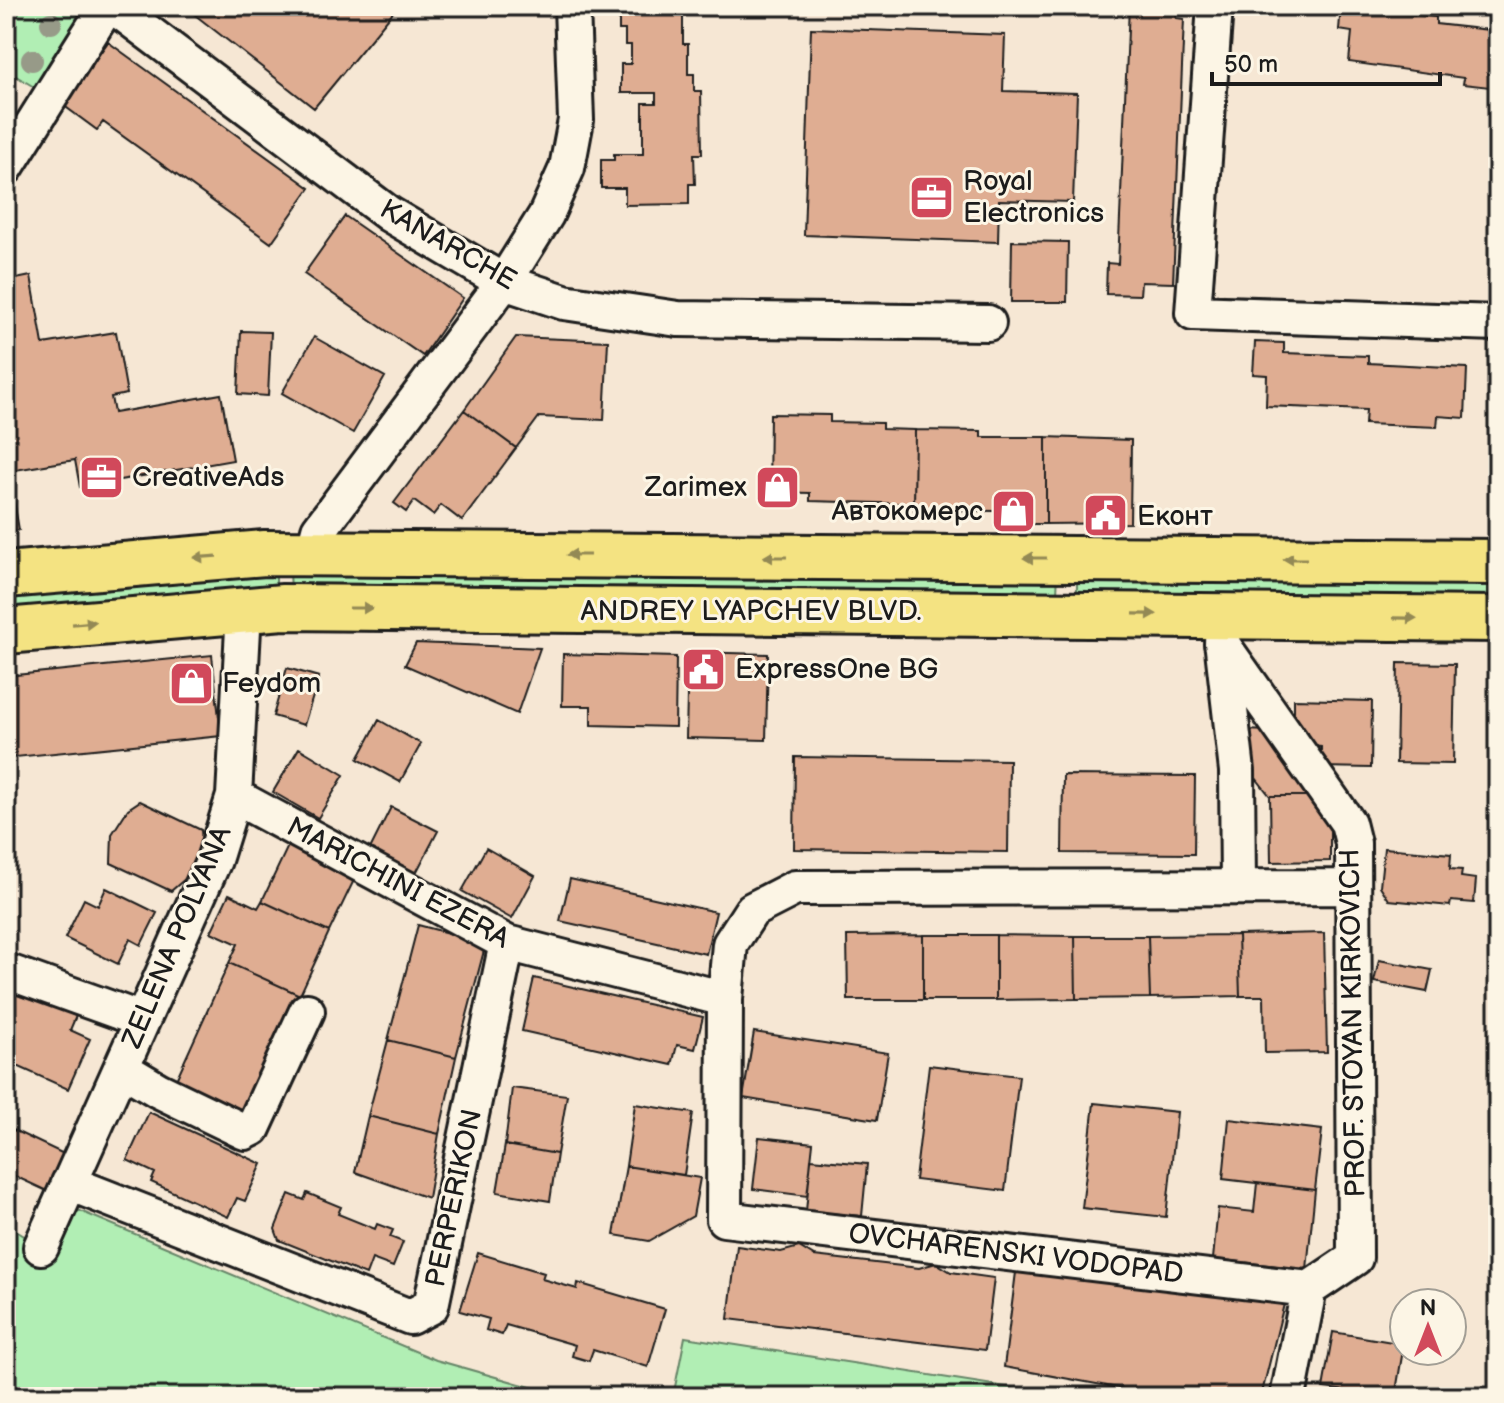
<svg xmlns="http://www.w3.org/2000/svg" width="1504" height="1403" font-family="'Balsamiq Sans',sans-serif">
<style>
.green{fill:#b1eeb4;stroke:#668568;stroke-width:2}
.building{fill:#dfad92;stroke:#1c1c1c;stroke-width:2}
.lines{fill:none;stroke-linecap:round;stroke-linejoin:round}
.minor-casing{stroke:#1c1c1c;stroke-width:40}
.major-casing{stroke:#1c1c1c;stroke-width:50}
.minor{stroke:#fcf5e5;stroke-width:34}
.major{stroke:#f4e382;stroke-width:44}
.tree{fill:#979a88}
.oneway{fill:#938954}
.labels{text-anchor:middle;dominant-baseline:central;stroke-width:6;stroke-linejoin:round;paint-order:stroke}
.poi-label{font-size:28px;fill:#1c1c1c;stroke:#fcf5e5;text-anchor:start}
.street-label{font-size:28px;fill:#1c1c1c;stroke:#fcf5e5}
</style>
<rect width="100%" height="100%" fill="#f6e7d4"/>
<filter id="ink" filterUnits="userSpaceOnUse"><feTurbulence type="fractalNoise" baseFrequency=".0125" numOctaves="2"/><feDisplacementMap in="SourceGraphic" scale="16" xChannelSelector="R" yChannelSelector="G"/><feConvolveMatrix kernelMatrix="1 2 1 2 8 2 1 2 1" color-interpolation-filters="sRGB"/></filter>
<g filter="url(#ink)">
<path class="green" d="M6,6H75L91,17L44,93L6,70Z
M290,572L1058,574L1057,593L291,590Z
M276,573V591L6,613V595Z
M1077,574L1498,581V598L1077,593Z
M61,1203L436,1360L566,1397H6V1225L41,1246Z
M685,1337L1071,1397H673Z"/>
<path class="building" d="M195,6H398L314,108L190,11Z
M619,6H690V11H683V44H688V74H694V91H701L702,154H694L695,184H689V204L625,205V188H601V160H614V154H643V103H656V93H621V64H631V45H625V30H619Z
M1129,6H1177L1176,18L1184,19L1173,283L1141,282L1140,295L1106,294L1107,263L1118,264Z
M1341,6H1374V10L1436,17V24L1498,31V88L1463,84L1464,78L1349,62L1352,32L1339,30Z
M811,28L1005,35L1003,91L1077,93L1073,202L999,200L998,242L804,235Z
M108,42L310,188L271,243L103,122L97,130L63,105Z
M345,216L463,298L423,356L304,274Z
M1012,241L1068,242L1067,302H1011Z
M31,276L43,344L116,332L127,394L111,397L114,413L221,394L233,460L80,487L75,460L9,471L19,530L6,532V281Z
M241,331L271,332L268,396L238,394Z
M314,337L385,377L353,433L282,393Z
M516,337L608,341L604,420L539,417L516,448L464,410Z
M1255,342L1284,343V353L1368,356V363L1467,368L1465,418L1438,416L1437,427L1365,424L1366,410L1266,406L1267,375L1253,374Z
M464,410L516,448L462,521L441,505L433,515L414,501L406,512L394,503Z
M770,414L830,415V422L882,423V429L915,430L914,504L810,501V493L769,492Z
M915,430L981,431V437H1046V524H995V511L914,510Z
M1046,437L1131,440L1130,523L1046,524Z
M416,643L540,648L517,714L405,665Z
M688,652L768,654L766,740L686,738Z
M563,654L676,657L675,727L591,725V706H562Z
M212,655L221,736L6,758V676Z
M1398,663L1455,664L1453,764L1396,763Z
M287,668L319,677L304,725L273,716Z
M1294,699L1372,701L1371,768L1321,767V747L1308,746V732H1294Z
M379,720L421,744L400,782L358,759Z
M1246,730L1269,731L1312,796H1270L1245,764Z
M299,748L344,775L318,818L273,792Z
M795,757L1009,760L1008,852L794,849Z
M1063,775L1195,776L1194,854L1062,853Z
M1270,796H1312L1330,817V861L1271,862Z
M140,801L201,830L202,844L193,872L171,891L111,863L112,834L128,809Z
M391,807L438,831L416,873L370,849Z
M288,846L355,878L329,932L262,901Z
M486,848L535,876L512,919L462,891Z
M1384,848L1451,854L1450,869L1462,870L1461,877L1476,879L1474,903L1451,901L1450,906L1389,900L1380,886Z
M570,879L716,912L706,954L560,921Z
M106,888L157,913L141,945L130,939L118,964L65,938L84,899L98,906Z
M229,894L258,908L262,901L329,932L300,995L229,963L238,944L211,932Z
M418,925L486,943L456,1057L388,1040Z
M1324,933L1327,1052L1265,1053L1264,996H1240L1238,935Z
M923,935H996V1000H923Z
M923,935V1000H848L847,936Z
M996,935L1075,936L1076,999L996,1000Z
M1238,935L1240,996L1150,998L1148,936Z
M1075,936H1148L1150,998L1076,999Z
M1379,960L1432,970L1427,992L1374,982Z
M229,963L300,995L242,1125L170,1093Z
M534,978L703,1017L695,1049L677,1045L672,1065L522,1031Z
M14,988L76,1016L70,1030L90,1039L68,1089L6,1061L16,1039L6,1034V1005Z
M754,1032L888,1053L877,1120L743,1098Z
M388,1040L456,1057L439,1134L368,1116Z
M929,1065L1019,1076L1005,1191L915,1180Z
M512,1088L567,1095L557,1154L505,1145Z
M1094,1103L1177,1112L1166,1217L1082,1208Z
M635,1104L693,1113L684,1175L626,1166Z
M149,1112L262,1164L245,1201L237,1198L228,1217L151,1182L155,1173L127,1160Z
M368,1116L439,1134L428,1198L355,1172Z
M1229,1119L1322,1130L1315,1190L1223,1179Z
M7,1127L66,1155L49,1192L6,1172Z
M759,1137L813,1143L807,1196L753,1189Z
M505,1145L557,1154L550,1201L497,1192Z
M811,1159L867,1164L862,1216L806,1211Z
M626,1166L700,1178L693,1216L649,1241L614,1235Z
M1257,1183L1315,1190L1307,1269L1213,1259L1218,1208L1254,1212Z
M307,1193L341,1207L338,1214L375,1229L377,1224L393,1230L390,1237L403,1242L393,1267L372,1259L366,1275L279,1240L275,1229L289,1194L304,1200Z
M737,1246L781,1252L799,1247L814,1256L919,1268L936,1263L951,1272L994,1278L985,1350L728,1319Z
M478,1253L544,1273L542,1279L577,1289L578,1283L665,1309L648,1367L593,1350L589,1361L572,1356L575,1345L506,1325L502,1335L486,1330L489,1319L460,1311Z
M1016,1272L1284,1304L1261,1397H1167L1004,1367Z
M1333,1332L1404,1344L1395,1397L1323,1388Z"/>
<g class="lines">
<defs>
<path id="minor" d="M113,6L389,214L504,282L564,302L678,319L988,323
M1215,6L1193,313L1498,323
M6,167L107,6
M313,553L319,530L504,282L546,215L567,168L576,120L572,6
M1223,615L1222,644L1348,823L1353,843L1355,1258L1309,1289L1288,1397
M1223,649L1237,771L1238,887
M234,796L507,943L725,999
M6,971L142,1020
M121,1068L158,1090L245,1132L253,1128L307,1011
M69,1183L410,1317L431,1306L507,943
M41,1247L214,860L234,796L244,610
M1309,1289L724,1219L725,999L730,944L752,910L795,888L1353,887"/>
<path id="major" d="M6,575L265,553L1498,562
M6,631L283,607L1498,619"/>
</defs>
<use href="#minor" class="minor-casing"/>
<use href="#major" class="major-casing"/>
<use href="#minor" class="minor"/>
<use href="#major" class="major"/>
</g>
<g class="tree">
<circle cx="51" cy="23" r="11"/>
<circle cx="32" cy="60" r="11"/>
</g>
<defs><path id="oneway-solid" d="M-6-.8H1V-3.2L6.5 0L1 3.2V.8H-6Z" transform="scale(2)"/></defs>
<g class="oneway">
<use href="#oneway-solid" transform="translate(578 555) rotate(-180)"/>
<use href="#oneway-solid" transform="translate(205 557) rotate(176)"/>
<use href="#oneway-solid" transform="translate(775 557) rotate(-180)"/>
<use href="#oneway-solid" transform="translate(1035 558) rotate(-180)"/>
<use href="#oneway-solid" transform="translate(1295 559) rotate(-180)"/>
<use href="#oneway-solid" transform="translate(361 608)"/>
<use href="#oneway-solid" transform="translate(1145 614) rotate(1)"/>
<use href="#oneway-solid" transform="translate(1405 618) rotate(1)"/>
<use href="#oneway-solid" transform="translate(84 623) rotate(-5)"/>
</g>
</g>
<defs>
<symbol id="office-square" viewBox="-11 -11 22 22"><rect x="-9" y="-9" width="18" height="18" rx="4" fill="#d1495b" stroke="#fcf5e5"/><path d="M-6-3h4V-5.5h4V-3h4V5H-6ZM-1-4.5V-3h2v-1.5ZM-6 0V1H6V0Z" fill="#fff"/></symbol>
<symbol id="shop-square" viewBox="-11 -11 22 22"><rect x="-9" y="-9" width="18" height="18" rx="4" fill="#d1495b" stroke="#fcf5e5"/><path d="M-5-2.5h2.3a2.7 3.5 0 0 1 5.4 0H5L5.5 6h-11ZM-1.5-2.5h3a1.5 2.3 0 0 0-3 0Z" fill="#fff"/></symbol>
<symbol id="civic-square" viewBox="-11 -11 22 22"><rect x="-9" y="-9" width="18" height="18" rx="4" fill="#d1495b" stroke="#fcf5e5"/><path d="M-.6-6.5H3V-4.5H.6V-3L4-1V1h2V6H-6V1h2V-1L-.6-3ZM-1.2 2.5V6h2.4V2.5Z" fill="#fff"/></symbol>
</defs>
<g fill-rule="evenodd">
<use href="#office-square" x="906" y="172" width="51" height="51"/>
<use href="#office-square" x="76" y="452" width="51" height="51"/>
<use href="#shop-square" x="752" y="462" width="51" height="51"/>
<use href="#shop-square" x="988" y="486" width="51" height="51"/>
<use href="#civic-square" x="1080" y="490" width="51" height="51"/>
<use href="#civic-square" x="678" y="644" width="51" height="51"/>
<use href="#shop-square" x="166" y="658" width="51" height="51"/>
</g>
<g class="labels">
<g class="poi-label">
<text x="963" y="181">Royal<tspan x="963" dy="32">Electronics</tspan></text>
<text x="132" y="477">CreativeAds</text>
<text x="747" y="487" text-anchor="end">Zarimex</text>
<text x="983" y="511" text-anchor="end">Автокомерс</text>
<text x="1137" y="516">Еконт</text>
<text x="735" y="669">ExpressOne BG</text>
<text x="222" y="683">Feydom</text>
</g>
<g class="street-label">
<text transform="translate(448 245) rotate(30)">KANARCHE</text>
<text x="751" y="611">ANDREY LYAPCHEV BLVD.</text>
<text transform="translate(398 883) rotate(28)">MARICHINI EZERA</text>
<text transform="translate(177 937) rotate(-67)">ZELENA POLYANA</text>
<text transform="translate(1353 1023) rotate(-91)">PROF. STOYAN KIRKOVICH</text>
<text transform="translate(454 1198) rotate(-78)">PERPERIKON</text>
<text transform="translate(1016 1254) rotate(7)">OVCHARENSKI VODOPAD</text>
</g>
</g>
<rect width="1504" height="1403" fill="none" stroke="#fcf5e5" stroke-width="32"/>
<rect x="16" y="16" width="1472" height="1371" fill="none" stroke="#1c1c1c" stroke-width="3" filter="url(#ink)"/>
<g transform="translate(1428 1327)"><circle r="38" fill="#fcf5e5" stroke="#a29e95" stroke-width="2"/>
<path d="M0-6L14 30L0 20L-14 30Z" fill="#d1495b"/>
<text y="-12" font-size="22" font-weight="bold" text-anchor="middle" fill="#1c1c1c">N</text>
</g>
<path d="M1212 72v12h228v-12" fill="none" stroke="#1c1c1c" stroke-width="4"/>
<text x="1224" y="72" font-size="24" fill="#1c1c1c" stroke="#fcf5e5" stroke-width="6" paint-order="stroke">50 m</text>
</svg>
